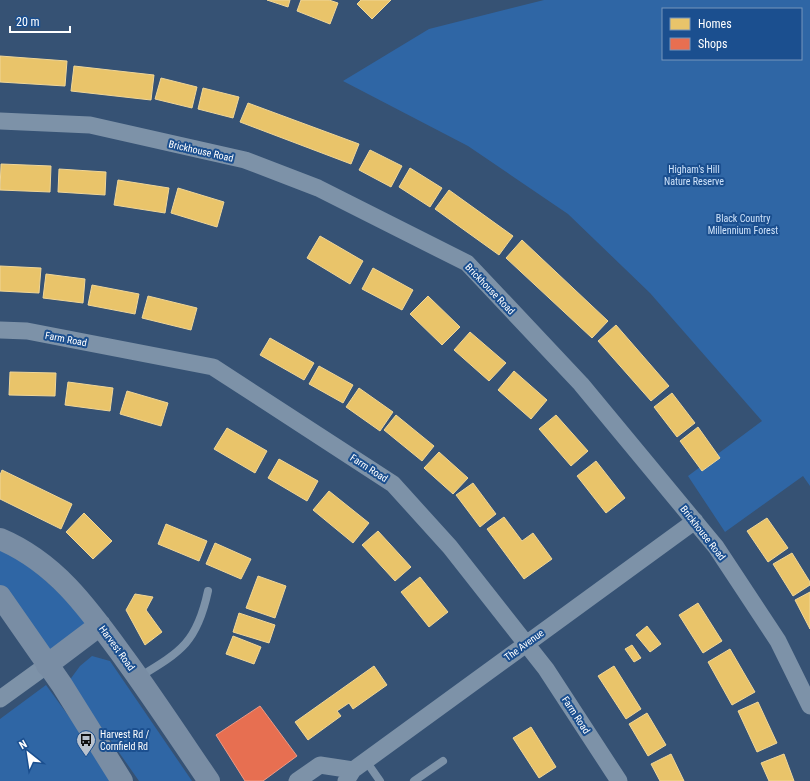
<svg xmlns="http://www.w3.org/2000/svg" width="810" height="781" font-family="'Roboto Condensed',sans-serif">
<style>
.green{fill:#2f66a5;fill-rule:evenodd}
.homes{fill:#e9c46a;stroke:#f0d697}
.shops{fill:#e76f51;stroke:#ee9a85}
.lines{fill:none;stroke-linecap:round;stroke-linejoin:round}
.lane{stroke:#7d92a8;stroke-width:8}
.street{stroke:#7d92a8;stroke-width:17}
.secondary{stroke:#798da4;stroke-width:22}
.labels{text-anchor:middle;dominant-baseline:central;stroke-width:4;stroke-linejoin:round;paint-order:stroke}
.street-label{font-size:10px;fill:#fff;stroke:#1b4f8f}
.park-label{font-size:10px;fill:#cfe3fa;stroke:#1b4f8f}
.poi-label{font-size:10px;fill:#fff;stroke:#1b4f8f;text-anchor:start}
</style>
<rect width="100%" height="100%" fill="#365274"/>
<path class="green" d="M544,0H810V486L803,476L725,532L688,476L762,421L650,293L568,214L468,146L343,81L429,29ZM663,9H801V59H663Z
M0,543L12,549L92,624L48,654L0,587Z
M92,656L110,661L192,781H139L69,681L80,666Z
M46,685L116,781H0V719Z"/>
<path class="homes" d="M267,0H290L288,7Z
M301,0H329L338,3L330,24L297,11Z
M361,0H391L372,19L357,4Z
M0,56L67,61L65,86L0,82Z
M74,66L154,75L151,100L71,91Z
M161,78L197,87L192,108L155,99Z
M203,88L239,97L233,118L198,109Z
M248,103L359,144L351,164L240,122Z
M370,150L402,166L391,187L359,170Z
M1,164L51,166L50,192L0,190Z
M410,168L442,188L430,207L399,187Z
M59,169L106,172L105,195L58,192Z
M118,180L169,188L165,213L114,205Z
M178,188L224,202L217,227L171,213Z
M449,190L513,236L499,255L435,209Z
M320,236L363,261L350,284L307,258Z
M522,240L608,321L592,338L506,258Z
M0,266L41,268L39,293L0,291Z
M373,268L413,290L402,310L362,289Z
M46,274L85,279L83,303L43,298Z
M92,285L139,294L135,314L88,305Z
M148,296L197,308L191,330L142,318Z
M428,296L460,327L442,345L410,314Z
M616,325L669,386L651,401L598,341Z
M470,332L506,363L489,381L454,350Z
M270,338L314,363L304,380L260,355Z
M319,366L353,385L343,403L309,384Z
M514,371L547,400L531,419L498,390Z
M10,372L56,373L55,396L9,395Z
M68,382L113,388L110,411L65,405Z
M359,388L393,412L380,431L346,407Z
M127,391L168,403L161,426L120,414Z
M672,393L695,423L677,437L654,407Z
M396,415L434,446L422,461L384,430Z
M556,415L588,451L571,466L539,429Z
M698,427L720,458L702,471L680,441Z
M227,428L267,451L255,473L214,449Z
M439,452L468,478L453,494L424,468Z
M279,459L318,481L307,501L268,478Z
M596,461L625,498L606,513L577,476Z
M2,470L72,504L61,529L0,499V475Z
M473,483L496,514L480,527L456,495Z
M329,491L369,523L353,543L313,510Z
M84,513L112,541L93,559L66,532Z
M504,517L522,541L533,533L552,559L524,579L487,529Z
M767,518L788,548L768,562L747,531Z
M166,524L207,541L199,561L158,544Z
M378,531L411,567L395,581L362,545Z
M215,543L251,559L241,579L206,564Z
M792,553L810,582V585L793,596L773,564Z
M258,576L286,586L275,618L246,608Z
M420,577L448,612L429,627L401,592Z
M810,592V629L795,600Z
M135,594L153,597L146,610L162,632L145,645L126,610Z
M698,603L722,641L703,653L679,615Z
M239,613L275,625L269,643L233,632Z
M647,626L661,644L650,652L636,635Z
M233,636L261,647L254,664L226,654Z
M632,645L641,658L634,662L625,649Z
M730,649L755,692L732,705L708,662Z
M374,666L387,685L353,709L349,703L337,711L341,716L308,740L295,722Z
M614,666L641,709L626,719L598,676Z
M758,702L777,743L757,752L738,711Z
M647,713L666,745L648,756L629,724Z
M531,727L556,767L539,778L513,738Z
M671,754L684,781H660L651,764Z
M784,754L794,781H769L761,763Z"/>
<path class="shops" d="M260,706L297,756L263,781H245L216,735Z"/>
<g class="lines">
<path class="lane" d="M139,677C182,651 197,642 208,591
M366,761L380,781
M414,781L443,761"/>
<path class="street" d="M0,121L90,125L245,160L318,188L467,263L581,384L716,547L778,641L810,706
M0,330L27,331L213,367L393,484L450,547L546,669L619,781
M0,699L47,665
M297,781L320,765L353,770
M346,781L353,770L695,521"/>
<path class="secondary" d="M0,539C57,563 90,611 125,659C154,699 181,740 209,781
M0,596L62,685L122,781
M47,665L100,625"/>
</g>
<defs>
<symbol id="bus-pin" viewBox="-11 -11 22 30"><path d="M0 17L-7.5 6A9.5 9.5 0 1 1 7.5 6Z" fill="#b9c2ce" stroke="#1b4f8f"/><path d="M-5-6H5V4H4V6H2V4H-2V6H-4V4H-5ZM-3.5-4V0h7V-4ZM-3.5 1.2v1.5H-2V1.2ZM2 1.2v1.5H3.5V1.2Z" fill="#111"/></symbol>
</defs>
<g fill-rule="evenodd">
<use href="#bus-pin" x="75" y="729" width="22" height="30"/>
</g>
<g class="labels">
<g class="street-label">
<text transform="translate(201 151) rotate(13)">Brickhouse Road</text>
<text transform="translate(490 289) rotate(46)">Brickhouse Road</text>
<text transform="translate(66 339) rotate(11)">Farm Road</text>
<text transform="translate(369 468) rotate(33)">Farm Road</text>
<text transform="translate(703 533) rotate(52)">Brickhouse Road</text>
<text transform="translate(524 645) rotate(-36)">The Avenue</text>
<text transform="translate(117 648) rotate(54)">Harvest Road</text>
<text transform="translate(576 715) rotate(57)">Farm Road</text>
</g>
<g class="park-label">
<text x="694" y="169">Higham's Hill<tspan x="694" dy="12">Nature Reserve</tspan></text>
<text x="743" y="218">Black Country<tspan x="743" dy="12">Millennium Forest</tspan></text>
</g>
<g class="poi-label">
<text x="100" y="734">Harvest Rd /<tspan x="100" dy="12">Cornfield Rd</tspan></text>
</g>
</g>
<rect x="662" y="8" width="140" height="52" fill="#1b4f8f" stroke="#7695bc"/>
<rect x="670" y="18" width="20" height="12" fill="#e9c46a" stroke="#7695bc"/>
<text x="698" y="28" font-size="12" fill="#ffffff">Homes</text>
<rect x="670" y="38" width="20" height="12" fill="#e76f51" stroke="#7695bc"/>
<text x="698" y="48" font-size="12" fill="#ffffff">Shops</text>
<g transform="translate(28 753) rotate(330)" stroke="#1b4f8f" stroke-width="3" paint-order="stroke">
<path d="M0-3L7 15L0 10L-7 15Z" fill="#ffffff"/>
<text y="-6" font-size="11" font-weight="bold" text-anchor="middle" fill="#ffffff">N</text>
</g>
<path d="M10 26v6h60v-6" fill="none" stroke="#ffffff" stroke-width="2"/>
<text x="16" y="26" font-size="12" fill="#ffffff" stroke="#1b4f8f" stroke-width="3" paint-order="stroke">20 m</text>
</svg>
